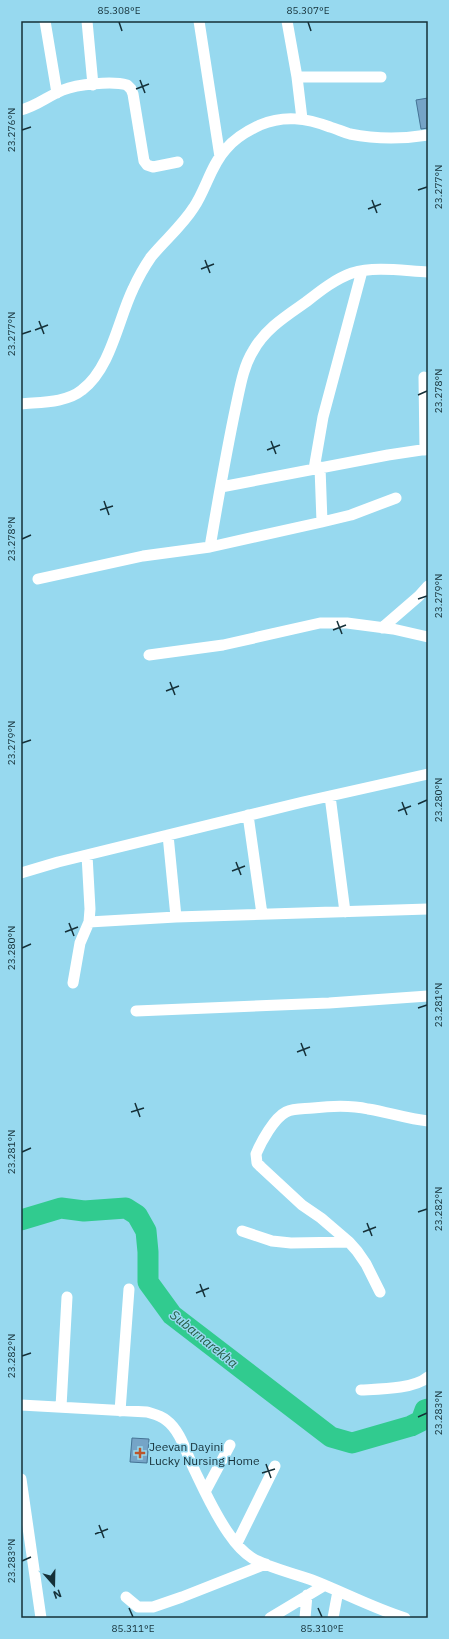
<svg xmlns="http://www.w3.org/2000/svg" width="449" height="1639" font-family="'IBM Plex Sans',sans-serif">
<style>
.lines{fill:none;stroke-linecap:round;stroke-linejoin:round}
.river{stroke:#31cb8f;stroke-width:21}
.building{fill:#75a4c7;stroke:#457395}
.minor{stroke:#fff;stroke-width:11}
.ticks{fill:none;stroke:#153038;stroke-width:1.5}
.poi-dot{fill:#bc552b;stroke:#97d9ef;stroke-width:1.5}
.labels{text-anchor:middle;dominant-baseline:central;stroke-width:3;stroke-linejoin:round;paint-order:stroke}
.poi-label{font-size:12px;fill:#153038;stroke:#97d9ef;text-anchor:start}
.water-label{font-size:13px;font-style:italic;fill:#255d44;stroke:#97d9ef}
.neatline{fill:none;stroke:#153038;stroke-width:1.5}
.ticks-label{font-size:10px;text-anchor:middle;fill:#153038}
</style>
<rect width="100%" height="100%" fill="#97d9ef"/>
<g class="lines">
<path class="river" d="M21,1220L61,1208L84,1211L126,1208L137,1215L146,1231L148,1252V1282L172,1315L331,1437L352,1443L411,1426L421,1421L425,1410L428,1409"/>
</g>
<path class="building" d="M428,98V128L421,129L416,100Z
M132,1438L149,1439L147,1463L130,1462Z"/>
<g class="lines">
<path class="minor" d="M45,21L57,93
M87,21L93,85
M199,21L220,157
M287,21L297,77L302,119
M297,77H381
M21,110C37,106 48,96 63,90C77,84 113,81 127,85L131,89L133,94L144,161L147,165L153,167L178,162
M424,377L425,450
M21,404C40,402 66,403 82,390C111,368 118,320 133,289C138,278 144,267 151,257C165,240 182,226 194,207C206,189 211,165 226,149C235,138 247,131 260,125C284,115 306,118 330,127C337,129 343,132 350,134C375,139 403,139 428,135
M320,467L322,522
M314,469L323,417L362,271
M221,487L388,455L428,449
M210,547C218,500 226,453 236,406C240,388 243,367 253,351C265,329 286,316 306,302C320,291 335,279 352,273C375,266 404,271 428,272
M38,579L143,556L210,547L322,522L351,515L396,498
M382,628L419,596L428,586
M149,655L223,645L320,623H347L393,629L428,637
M330,796L345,912
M248,815L262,914
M168,835L176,917
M21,873L58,862L303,802L428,774
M89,922L176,917L428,909
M73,983L80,943L89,922L90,909L87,855
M136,1011L329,1003L428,996
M242,1231L272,1241L291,1243L349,1242
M380,1292L366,1264L357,1251L349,1242L321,1218L302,1205L261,1167L257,1163L256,1154C261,1142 274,1118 286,1112C294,1108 304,1109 313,1108C331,1106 350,1105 368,1109C388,1112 407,1119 428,1121
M361,1390C379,1389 414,1389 428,1377
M21,1405L147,1412C153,1414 160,1415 166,1420C180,1430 186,1452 193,1467C204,1490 214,1513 229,1534C235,1543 243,1552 252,1558C269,1568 293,1573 312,1580C343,1592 373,1608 405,1618
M61,1407L67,1297
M120,1411L129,1289
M21,1479L41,1618
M205,1492L230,1445
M237,1543L275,1466
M126,1597L138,1607H153L182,1597L266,1564
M270,1618L325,1585
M305,1618L307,1595
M333,1618L338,1591"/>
</g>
<path class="ticks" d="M119,22L122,31M308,22L311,31M140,80L145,93M136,89L149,84M22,130L31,127M418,190L427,187M372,200L377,213M368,209L381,204M205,260L210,273M201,269L214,264M39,321L44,334M35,330L48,325M22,334L31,331M418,395L427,391M271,441L276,454M267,450L280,445M104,501L109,515M100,510L113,506M22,539L31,535M418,599L427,596M337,621L342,634M333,630L346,625M170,682L175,695M166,691L179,686M22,743L31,740M402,802L407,815M418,804L427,800M398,811L411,806M236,862L241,875M232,871L245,866M69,923L74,936M65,932L78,927M22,948L31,944M418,1008L427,1005M301,1043L306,1056M297,1052L310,1047M135,1103L140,1117M131,1112L144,1108M22,1152L31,1148M418,1212L427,1209M367,1223L372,1236M363,1232L376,1227M200,1284L205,1297M196,1293L209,1288M22,1356L31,1353M418,1417L427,1413M266,1464L271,1478M262,1473L275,1469M99,1525L104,1538M95,1534L108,1529M22,1561L31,1557M129,1608L133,1617M318,1608L322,1617"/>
<path class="poi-dot" d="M138 1447h4v4h4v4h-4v4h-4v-4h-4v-4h4z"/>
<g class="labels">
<g class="poi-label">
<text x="149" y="1446">Jeevan Dayini<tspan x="149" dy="14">Lucky Nursing Home</tspan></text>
</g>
<g class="water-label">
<text transform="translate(204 1339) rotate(39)">Subarnarekha</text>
</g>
</g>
<rect width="449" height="1639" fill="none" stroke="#97d9ef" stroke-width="44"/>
<g transform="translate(54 1585) rotate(160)" stroke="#97d9ef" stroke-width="3" paint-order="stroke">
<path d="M0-3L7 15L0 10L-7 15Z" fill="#153038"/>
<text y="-6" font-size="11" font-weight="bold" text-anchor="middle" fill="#153038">N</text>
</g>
<rect x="22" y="22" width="405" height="1595" class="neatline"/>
<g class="ticks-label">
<text x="119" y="14">85.308°E</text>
<text x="308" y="14">85.307°E</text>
<text transform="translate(11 130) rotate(-90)" y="4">23.276°N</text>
<text transform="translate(438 187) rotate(-90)" y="4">23.277°N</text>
<text transform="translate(11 334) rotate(-90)" y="4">23.277°N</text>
<text transform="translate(438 391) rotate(-90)" y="4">23.278°N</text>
<text transform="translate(11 539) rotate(-90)" y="4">23.278°N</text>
<text transform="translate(438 596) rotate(-90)" y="4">23.279°N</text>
<text transform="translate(11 743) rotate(-90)" y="4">23.279°N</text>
<text transform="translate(438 800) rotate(-90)" y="4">23.280°N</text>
<text transform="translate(11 948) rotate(-90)" y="4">23.280°N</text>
<text transform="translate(438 1005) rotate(-90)" y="4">23.281°N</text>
<text transform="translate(11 1152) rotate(-90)" y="4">23.281°N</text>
<text transform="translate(438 1209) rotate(-90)" y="4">23.282°N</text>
<text transform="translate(11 1356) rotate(-90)" y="4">23.282°N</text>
<text transform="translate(438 1413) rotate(-90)" y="4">23.283°N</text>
<text transform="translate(11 1561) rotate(-90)" y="4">23.283°N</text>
<text x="133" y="1632">85.311°E</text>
<text x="322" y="1632">85.310°E</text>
</g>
</svg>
